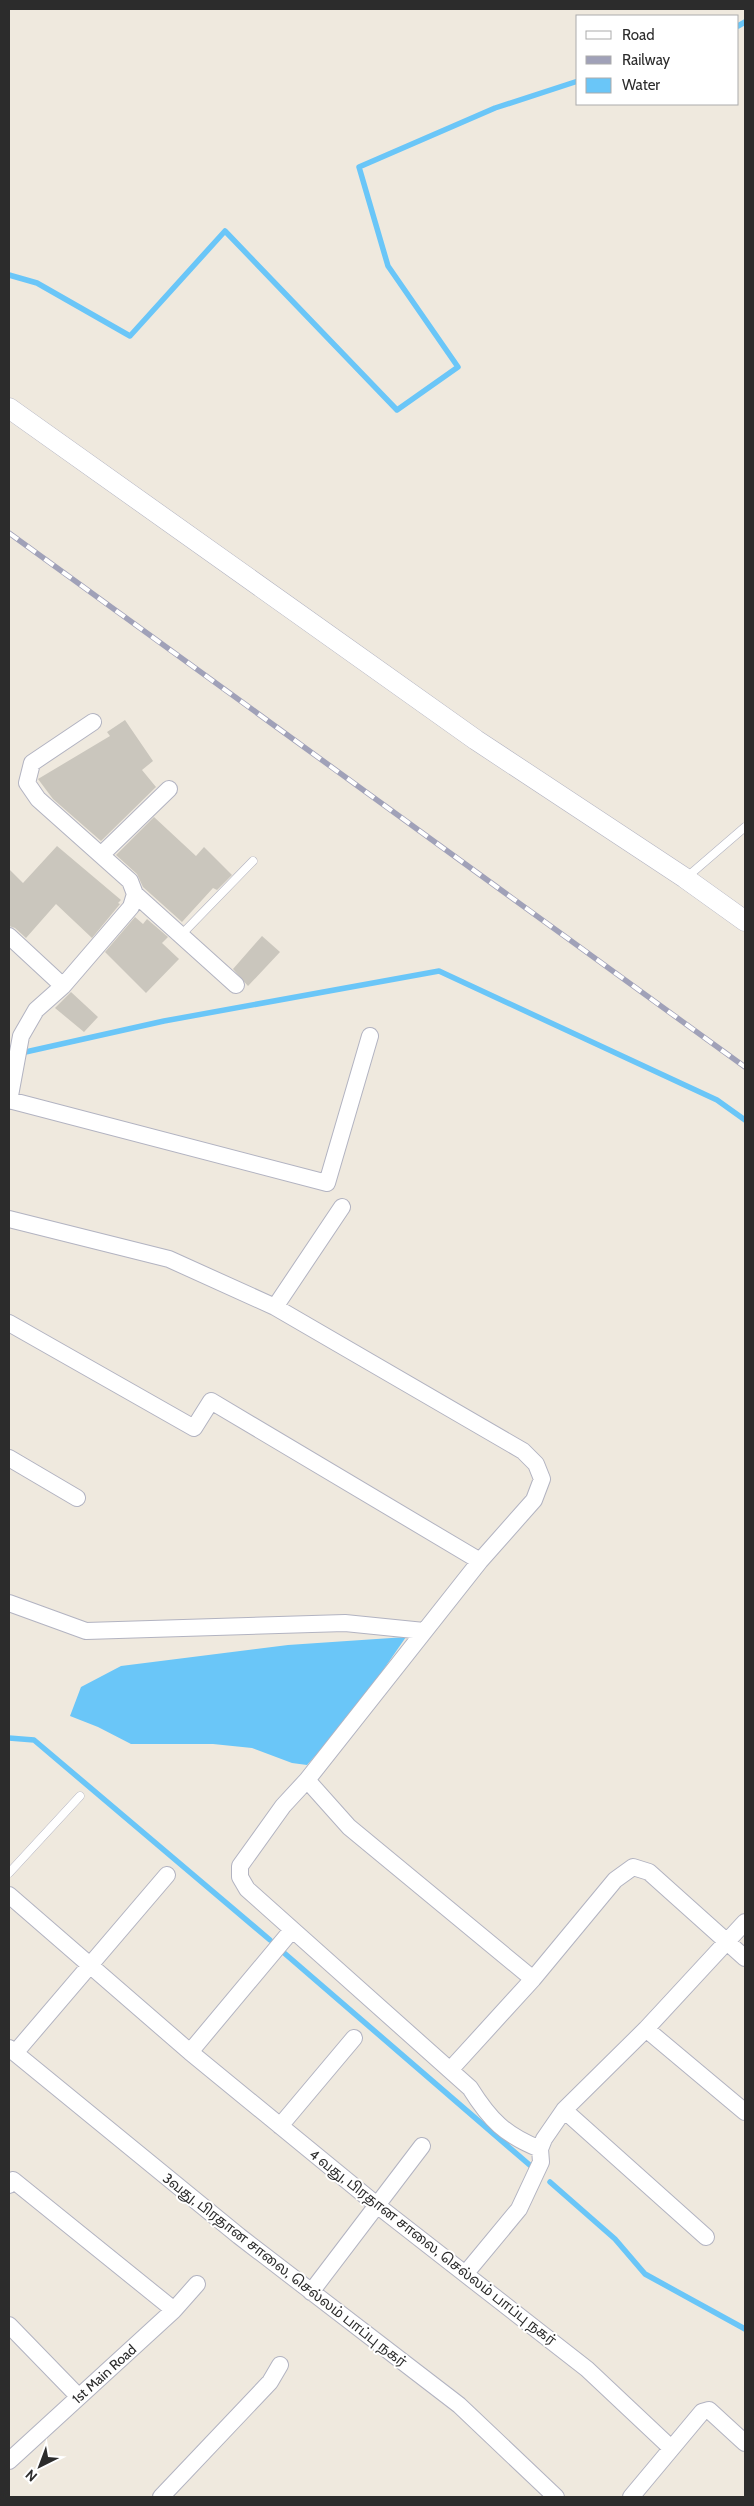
<svg xmlns="http://www.w3.org/2000/svg" width="754" height="2506" font-family="Cabin,'Noto Sans Tamil',sans-serif">
<style>
.water{fill:#6ac6f8}
.lines{fill:none;stroke-linecap:round;stroke-linejoin:round}
.stream{stroke:#6ac6f8;stroke-width:5.5}
.building{fill:#cac6bd}
.service-casing{stroke:#b2b3c1;stroke-width:9}
.minor-casing{stroke:#b2b3c1;stroke-width:18}
.tertiary-casing{stroke:#b2b3c1;stroke-width:21}
.service{stroke:#fff;stroke-width:8}
.minor{stroke:#fff;stroke-width:16}
.tertiary{stroke:#fff;stroke-width:20}
.rail-casing{stroke:#a0a1b8;stroke-width:5.5}
.rail{stroke:#fff;stroke-width:4;stroke-dasharray:11;stroke-linecap:butt}
.labels{text-anchor:middle;dominant-baseline:central;stroke-width:4;stroke-linejoin:round;paint-order:stroke}
.street-label{font-size:14px;fill:#2c2c2c;stroke:#fff}
</style>
<rect width="100%" height="100%" fill="#efe9de"/>
<path class="water" d="M406,1637L354,1712L307,1765L292,1763L252,1748L213,1744H131L98,1727L70,1716L81,1687L121,1666L288,1645Z"/>
<g class="lines">
<path class="stream" d="M738,26L745,22
M9,275L37,283L130,336L225,231L397,410L458,367L388,266L359,167L495,108L578,81
M21,1053L164,1021L439,971L717,1100L745,1120
M9,1738L34,1740L270,1940
M283,1952L532,2167
M550,2182L615,2239L645,2274L745,2329"/>
</g>
<path class="building" d="M125,720L153,761L142,770L156,787L101,841L53,799L38,779L110,736L107,732Z
M154,817L196,856L204,847L232,875L217,890L213,888L182,922L143,887L137,874L116,855Z
M57,846L121,900L118,903L120,904L92,938L56,904L26,938L15,928L9,926V869L23,883Z
M135,917L143,924L147,919L168,937L162,943L179,959L146,993L105,952Z
M262,936L280,952L248,986L233,969Z
M71,992L98,1017L84,1032L55,1008Z"/>
<g class="lines">
<defs>
<path id="service" d="M687,877L745,827
M181,935L253,861
M9,1873L80,1796"/>
<path id="minor" d="M101,855L169,789
M135,894L236,985
M9,936L63,986
M9,1100L327,1183L370,1036
M9,1101L21,1036L36,1010L63,986L131,907L135,894L130,881L38,799L27,783L32,763L93,722
M9,1219L169,1259L275,1307L523,1451L536,1464L542,1479L534,1500L480,1561L307,1780L283,1806L240,1866V1877L247,1889L470,2088C490,2120 505,2135 540,2149
M275,1307L342,1207
M9,1323L194,1428L211,1401L480,1561
M9,1458L77,1498
M9,1603L86,1631L345,1623L424,1631
M307,1780L349,1827L533,1979
M9,1895L190,2052L378,2206L587,2369L671,2448
M646,2029L745,2112
M9,2048L239,2236L459,2405L556,2497
M190,2052L292,1930
M15,2053L167,1875
M450,2070L533,1979L615,1880L633,1867L649,1872L745,1958
M564,2110L706,2237
M280,2126L354,2038
M9,2185L13,2180L174,2310
M466,2273L519,2209L541,2162L540,2149L544,2139L564,2110L646,2029L745,1922
M311,2292L422,2146
M9,2325L79,2397
M9,2461L174,2310L197,2284
M161,2497L270,2382L280,2365
M631,2497L702,2412L709,2410L745,2443"/>
<path id="tertiary" d="M9,408L476,740L685,878L745,921"/>
</defs>
<use href="#service" class="service-casing"/>
<use href="#minor" class="minor-casing"/>
<use href="#tertiary" class="tertiary-casing"/>
<use href="#service" class="service"/>
<use href="#minor" class="minor"/>
<use href="#tertiary" class="tertiary"/>
<defs>
<path id="rail" d="M9,533L745,1067"/>
</defs>
<use href="#rail" class="rail-casing"/>
<use href="#rail" class="rail"/>
</g>
<g class="labels">
<g class="street-label">
<text transform="translate(433 2247) rotate(38)">4 வது, பிரதான சாலை, செல்லம் பாப்பு நகர்</text>
<text transform="translate(285 2270) rotate(38)">3வது, பிரதான சாலை, செல்லம் பாப்பு நகர்</text>
<text transform="translate(104 2374) rotate(-42)">1st Main Road</text>
</g>
</g>
<rect width="754" height="2506" fill="none" stroke="#2c2c2c" stroke-width="20"/>
<rect x="576" y="15" width="162" height="90" fill="#ffffff" stroke="#ababab"/>
<rect x="586" y="31" width="25" height="8" fill="#ffffff" stroke="#ababab"/>
<text x="622" y="40" font-size="15" fill="#2c2c2c">Road</text>
<rect x="586" y="56" width="25" height="8" fill="#a0a1b8" stroke="#ababab"/>
<text x="622" y="65" font-size="15" fill="#2c2c2c">Railway</text>
<rect x="586" y="78" width="25" height="15" fill="#6ac6f8" stroke="#ababab"/>
<text x="622" y="90" font-size="15" fill="#2c2c2c">Water</text>
<g transform="translate(40 2466) rotate(222)" stroke="#ffffff" stroke-width="4" paint-order="stroke">
<path d="M0-4L9 19L0 12L-9 19Z" fill="#2c2c2c"/>
<text y="-8" font-size="14" font-weight="bold" text-anchor="middle" fill="#2c2c2c">N</text>
</g>
</svg>
